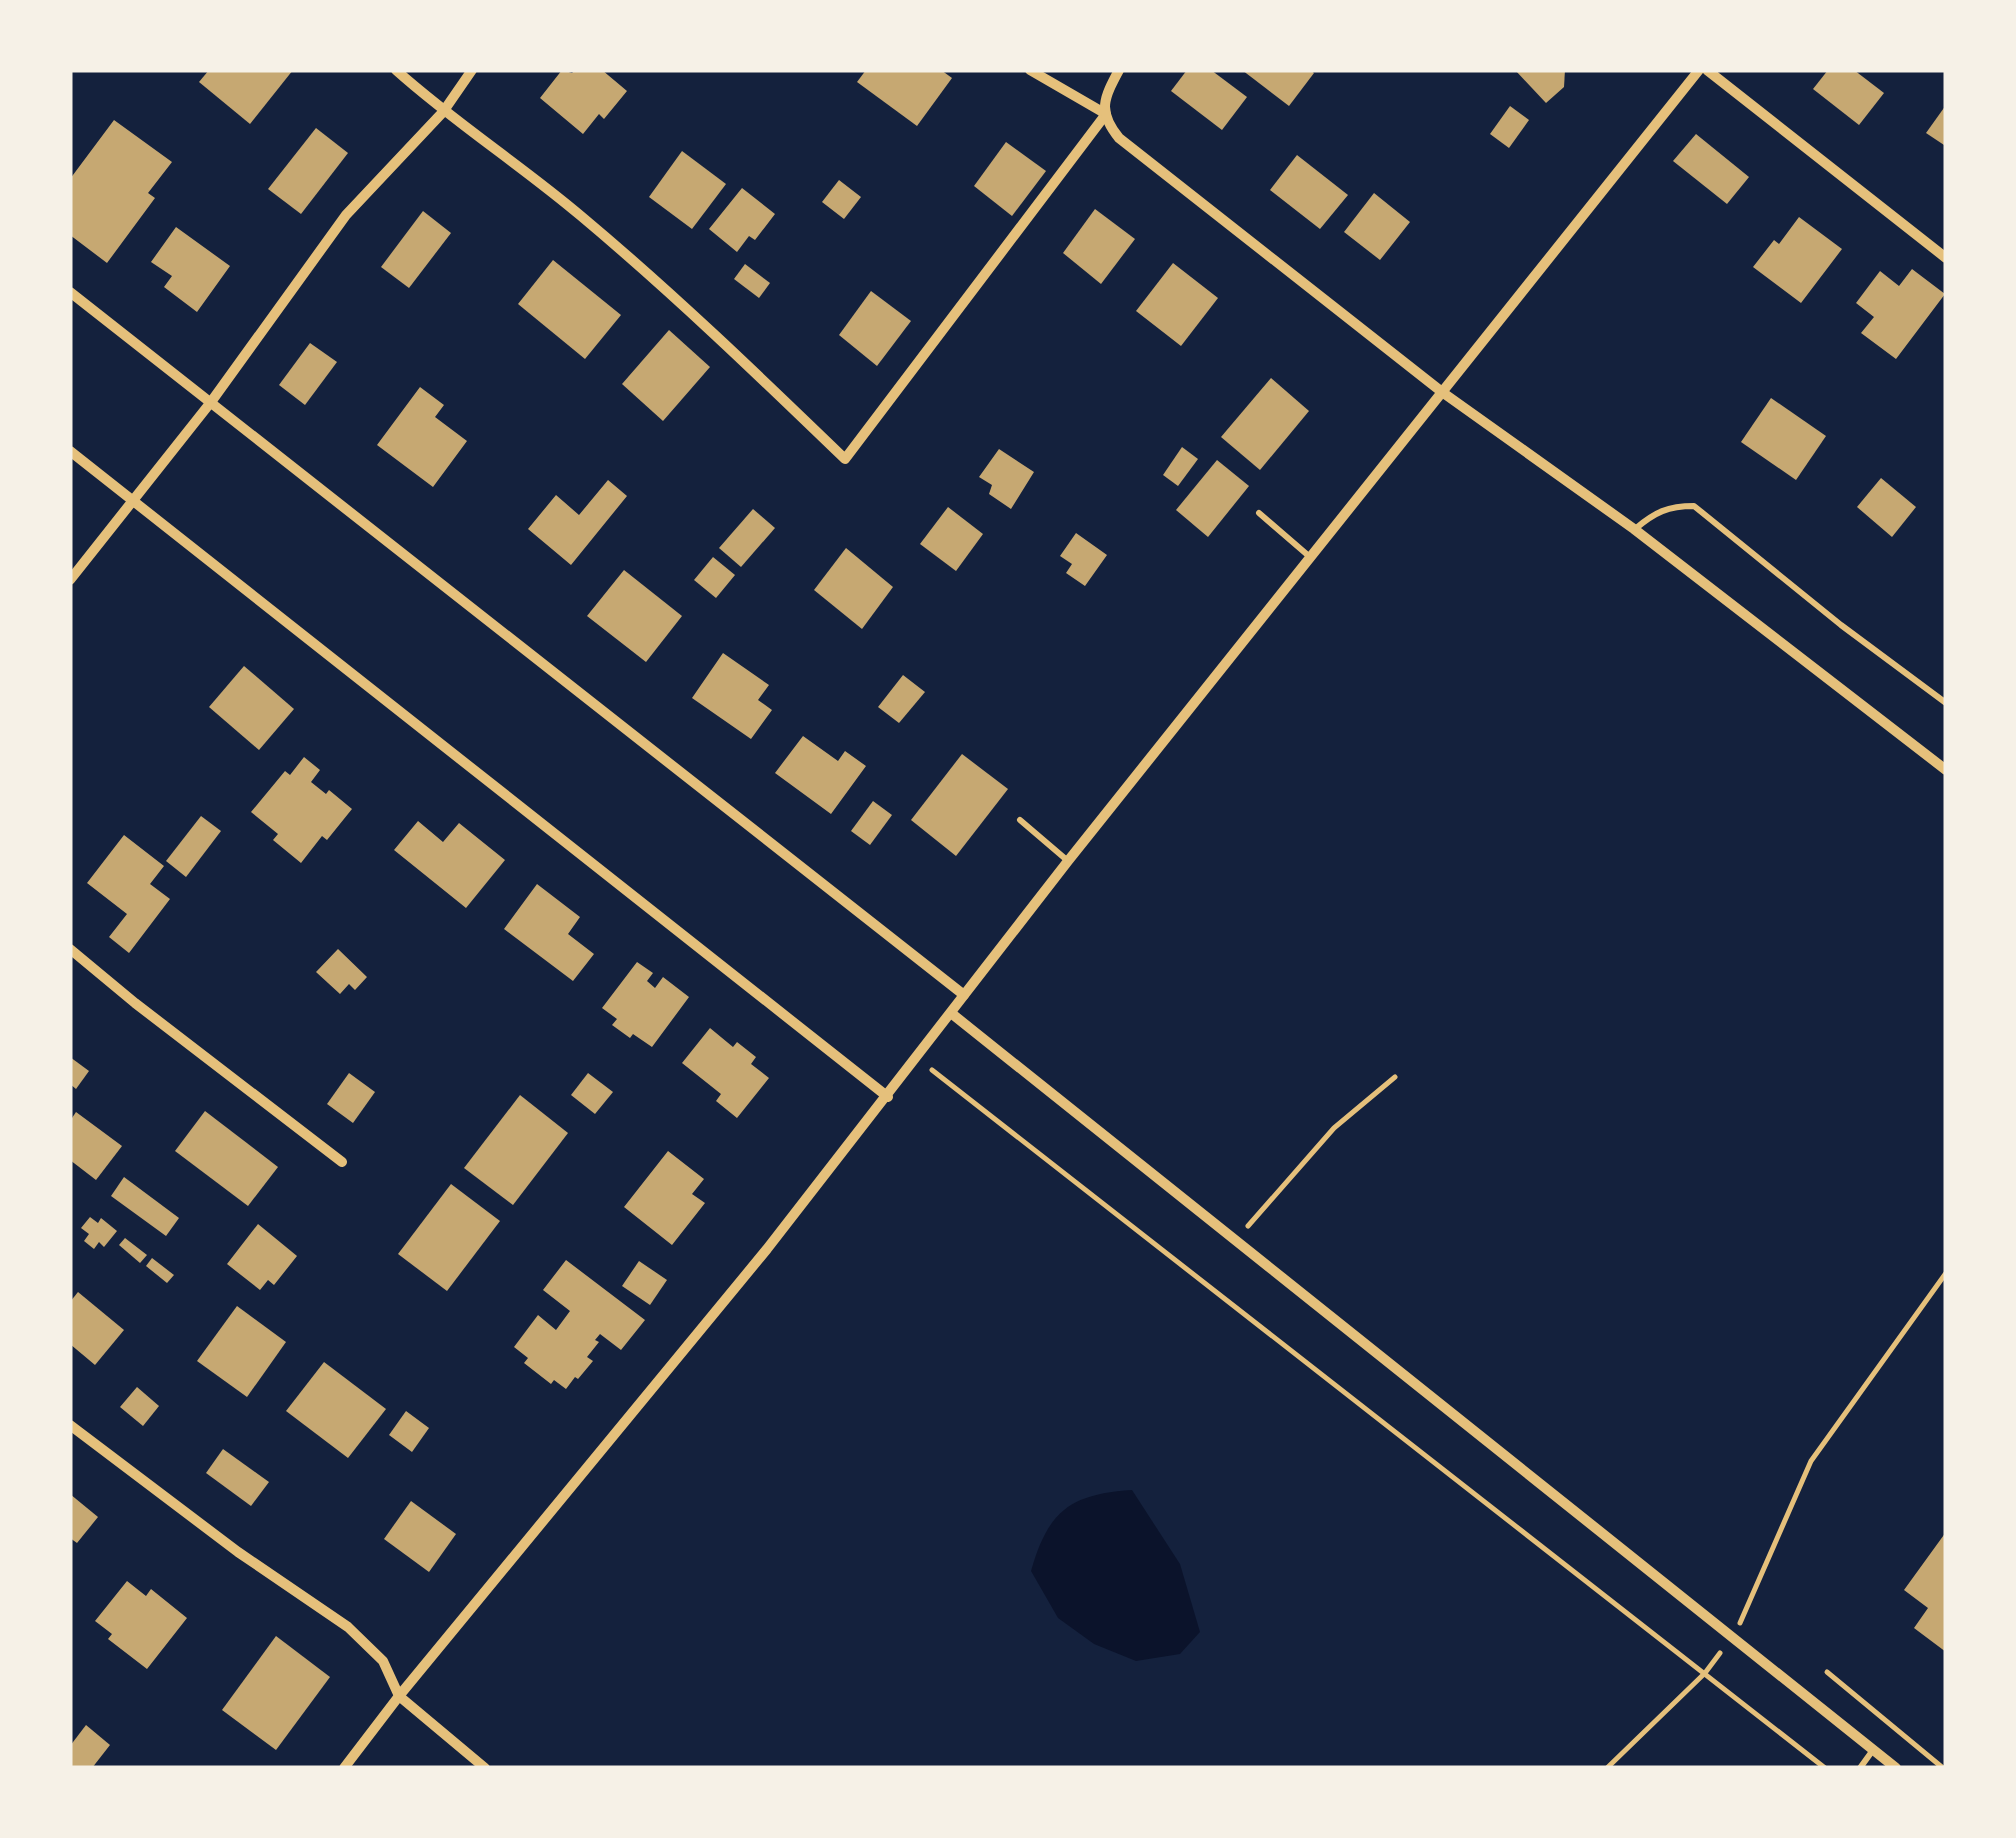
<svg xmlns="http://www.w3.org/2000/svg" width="2016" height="1838" font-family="Raleway,sans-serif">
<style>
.water{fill:#0b132b}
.building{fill:#c6a872}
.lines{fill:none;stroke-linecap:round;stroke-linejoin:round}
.path{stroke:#e5c07b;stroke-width:5}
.service{stroke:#e5c07b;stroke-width:6}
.minor{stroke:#e5c07b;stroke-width:10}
</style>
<rect width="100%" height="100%" fill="#14213d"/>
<path class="water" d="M1132,1490L1180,1564L1200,1632L1180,1654L1136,1661L1094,1644L1058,1618L1031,1571C1048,1511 1070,1494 1132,1490Z"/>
<g class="building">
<path d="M209,70H293L250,124L199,82Z"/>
<path d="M562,70L572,73L575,70H602L627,91L604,119L599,114L583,134L540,98Z"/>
<path d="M866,70H941L952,78L917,126L857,82Z"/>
<path d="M1187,70H1211L1247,97L1222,130L1171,91Z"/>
<path d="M1242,70H1310L1314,73L1289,106Z"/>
<path d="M1515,70H1565L1564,87L1546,103Z"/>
<path d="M1828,70H1854L1884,93L1859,125L1813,89Z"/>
<path d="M1946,105V143L1944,145L1926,133Z"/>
<path d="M1510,106L1529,120L1509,148L1490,134Z"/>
<path d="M114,120L172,162L148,193L155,198L107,263L70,235V179Z"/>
<path d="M316,128L348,153L301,214L268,189Z"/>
<path d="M1696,134L1749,177L1727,204L1673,161Z"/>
<path d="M1006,142L1046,171L1012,216L974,186Z"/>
<path d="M682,151L726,184L692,229L649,197Z"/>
<path d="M1297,155L1348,195L1320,229L1270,190Z"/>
<path d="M839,180L861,197L844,219L822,202Z"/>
<path d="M742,188L775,214L755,240L749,236L737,252L709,229Z"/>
<path d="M1374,193L1410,222L1380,260L1344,232Z"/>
<path d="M1095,209L1135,239L1101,284L1063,253Z"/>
<path d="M423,211L451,233L409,288L381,267Z"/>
<path d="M1799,217L1842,249L1801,303L1753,267L1774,240L1779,244Z"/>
<path d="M176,227L230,266L197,312L164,287L172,276L151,262Z"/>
<path d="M553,260L621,315L585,359L518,304Z"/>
<path d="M1173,263L1218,298L1181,346L1136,311Z"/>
<path d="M745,264L770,283L759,298L734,279Z"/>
<path d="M1912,269L1945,294L1896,359L1861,333L1874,317L1856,303L1880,271L1899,286Z"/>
<path d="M871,291L911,321L877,366L839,335Z"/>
<path d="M669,330L710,367L663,421L622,384Z"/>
<path d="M310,343L337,362L305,405L279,385Z"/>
<path d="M1271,378L1309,411L1260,470L1221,437Z"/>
<path d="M420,387L444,405L435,417L467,441L433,487L377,445Z"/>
<path d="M1771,398L1826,436L1796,480L1741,442Z"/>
<path d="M1182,447L1198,459L1178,486L1163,475Z"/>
<path d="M999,449L1034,472L1011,509L989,494L992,485L979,477Z"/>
<path d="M1217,460L1249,486L1208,537L1176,510Z"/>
<path d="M1881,478L1916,507L1892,537L1857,507Z"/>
<path d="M608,480L627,496L571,565L528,529L556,495L579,515Z"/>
<path d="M948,507L983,534L956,571L920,544Z"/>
<path d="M753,509L775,528L741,567L719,548Z"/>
<path d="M1076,533L1107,555L1085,586L1066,573L1072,564L1060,556Z"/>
<path d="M846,548L893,587L862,629L814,590Z"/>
<path d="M713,557L735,575L716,598L694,580Z"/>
<path d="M624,570L682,616L646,662L587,616Z"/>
<path d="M723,653L769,685L758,700L772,710L751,739L692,698Z"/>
<path d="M244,666L294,709L259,750L209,707Z"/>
<path d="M903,675L925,692L899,723L878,707Z"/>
<path d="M803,736L838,761L845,751L866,766L831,814L775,773Z"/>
<path d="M962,754L1008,789L956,856L911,820Z"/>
<path d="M304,757L320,770L311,782L326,794L329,790L352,809L327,840L322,836L301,863L273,840L278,834L251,812L285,771L290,775Z"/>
<path d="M873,801L892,815L870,845L851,831Z"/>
<path d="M201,816L221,831L186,877L166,861Z"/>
<path d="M418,821L443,842L459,823L505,860L466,908L394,850Z"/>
<path d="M124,835L164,866L150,884L170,899L129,953L109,937L127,914L87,883Z"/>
<path d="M537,884L580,917L568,934L594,954L573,981L504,929Z"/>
<path d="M338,949L367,977L355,990L349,984L340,994L316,972Z"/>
<path d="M637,962L653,973L647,981L655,988L663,977L689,997L652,1047L633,1034L630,1038L612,1025L617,1019L602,1008Z"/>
<path d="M710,1028L733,1047L737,1042L756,1057L751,1064L769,1078L737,1118L716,1101L721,1094L682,1063Z"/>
<path d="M70,1057L89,1071L76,1089L70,1084Z"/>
<path d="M349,1073L375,1092L353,1123L327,1104Z"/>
<path d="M588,1073L613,1092L595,1114L571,1095Z"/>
<path d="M520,1095L568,1133L513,1205L464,1168Z"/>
<path d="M205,1111L278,1167L248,1206L175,1151Z"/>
<path d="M76,1112L122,1146L96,1180L70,1160V1121Z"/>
<path d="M668,1151L704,1179L692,1194L705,1203L672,1245L624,1207Z"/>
<path d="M124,1177L179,1218L166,1236L111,1196Z"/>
<path d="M451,1184L500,1221L447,1291L398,1254Z"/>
<path d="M90,1217L98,1223L101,1218L117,1231L104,1247L99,1242L94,1249L84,1241L89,1234L81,1228Z"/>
<path d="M258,1224L297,1256L274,1285L268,1280L260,1290L227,1264Z"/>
<path d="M125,1238L147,1255L140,1263L119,1245Z"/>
<path d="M152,1258L174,1275L167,1283L146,1266Z"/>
<path d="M566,1260L645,1320L621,1350L600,1334L595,1340L599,1342L587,1357L593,1361L578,1379L575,1377L566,1389L554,1380L551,1384L524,1363L528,1358L514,1347L538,1315L556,1330L570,1311L543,1290Z"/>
<path d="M639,1261L667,1280L650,1305L622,1286Z"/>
<path d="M78,1292L124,1330L95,1365L70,1344V1302Z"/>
<path d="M237,1306L286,1342L247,1397L197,1361Z"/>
<path d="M324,1362L386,1409L348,1458L286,1411Z"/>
<path d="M137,1387L159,1406L143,1426L120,1407Z"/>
<path d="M406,1411L429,1428L412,1452L389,1435Z"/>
<path d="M223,1449L269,1482L251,1506L206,1473Z"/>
<path d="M70,1494L98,1517L77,1543L70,1538Z"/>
<path d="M411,1501L456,1534L429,1572L384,1539Z"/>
<path d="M1946,1532V1652L1914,1628L1928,1608L1904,1590Z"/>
<path d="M127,1581L146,1596L151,1589L187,1618L147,1669L108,1639L112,1634L95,1621Z"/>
<path d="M276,1636L330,1677L276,1750L222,1710Z"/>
<path d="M86,1725L110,1745L92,1768H70V1746Z"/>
</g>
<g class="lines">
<g class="path">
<path d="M932,1070L1825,1768"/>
<path d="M1248,1226L1334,1128L1395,1077"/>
<path d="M1740,1623L1811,1461L1946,1273"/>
<path d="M1827,1672L1943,1768"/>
<path d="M1607,1768L1705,1673L1720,1653"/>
</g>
<g class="service">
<path d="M1259,513L1310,557"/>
<path d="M1635,529C1655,512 1668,506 1694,506L1841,625L1946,703"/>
<path d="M1020,820L1068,861"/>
<path d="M1860,1768L1873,1750"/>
</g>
<g class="minor">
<path d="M396,70C455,123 521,165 581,216C673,293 759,376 845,459L1106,114L1030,70"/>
<path d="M1119,70C1104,98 1097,111 1119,138L1442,392L1634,529L1946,770"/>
<path d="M1707,70L1946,258"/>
<path d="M70,292L964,995"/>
<path d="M70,451L888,1097"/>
<path d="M70,580L211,402L346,215L443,112L472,70"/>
<path d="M70,949L135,1003L342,1162"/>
<path d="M951,1013L1896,1768"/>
<path d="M70,1425L238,1552L348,1627L383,1661L399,1696L485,1768"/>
<path d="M344,1768L399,1696L767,1249L1068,861L1699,70"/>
</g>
</g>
<rect width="2016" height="1838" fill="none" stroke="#f6f1e7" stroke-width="145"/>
</svg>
